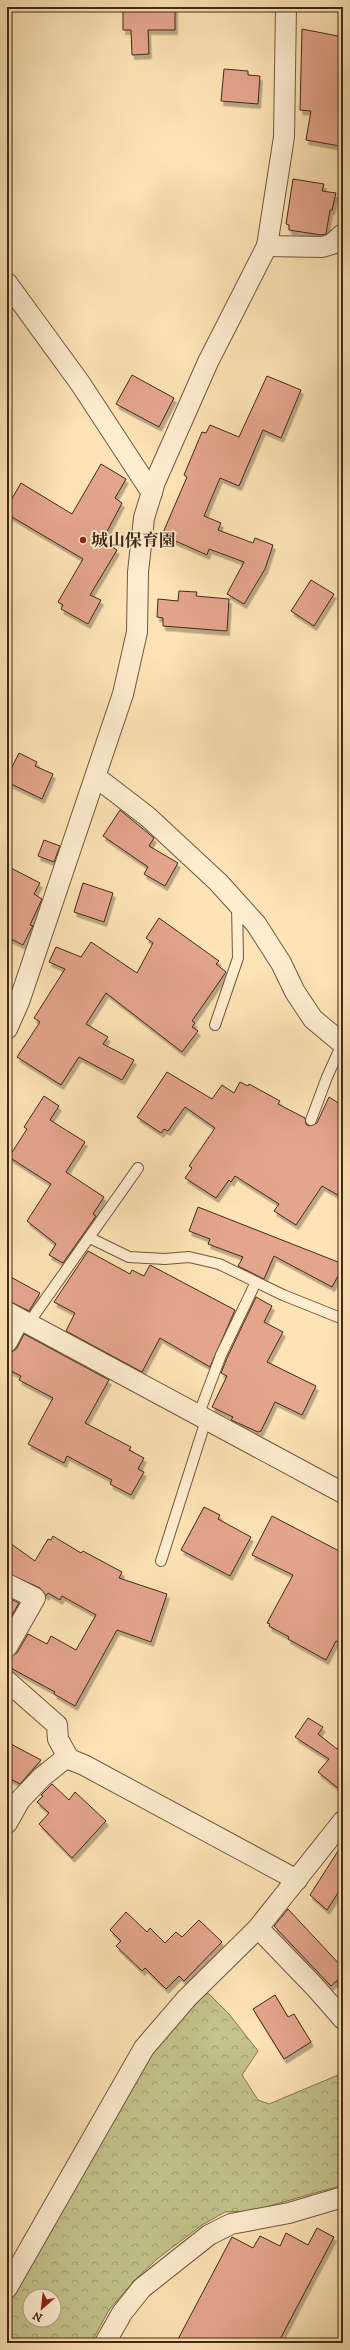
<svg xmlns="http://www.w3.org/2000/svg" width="350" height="2350" font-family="'IM FELL DW Pica','Noto Serif JP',serif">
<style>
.forest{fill:url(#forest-crowns);stroke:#827652;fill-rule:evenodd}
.building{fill:#e4a58d;stroke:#412918;filter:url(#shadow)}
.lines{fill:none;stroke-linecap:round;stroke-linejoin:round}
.service-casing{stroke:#70583f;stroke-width:12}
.minor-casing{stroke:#70583f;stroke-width:22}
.service{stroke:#feedcf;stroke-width:10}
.minor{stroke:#feedcf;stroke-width:20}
.poi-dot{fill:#8f2418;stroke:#feedcf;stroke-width:1.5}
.labels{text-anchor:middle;stroke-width:3.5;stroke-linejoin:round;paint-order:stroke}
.poi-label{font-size:17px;font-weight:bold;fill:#412918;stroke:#feedcf;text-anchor:start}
</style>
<defs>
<pattern id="forest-crowns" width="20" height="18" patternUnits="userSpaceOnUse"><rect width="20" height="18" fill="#c3c38b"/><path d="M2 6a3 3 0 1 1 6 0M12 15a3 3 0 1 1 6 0" fill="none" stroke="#a09e71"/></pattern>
<filter id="shadow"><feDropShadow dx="2.5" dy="4.5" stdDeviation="0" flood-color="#0004"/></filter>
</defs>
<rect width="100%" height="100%" fill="#fde3b5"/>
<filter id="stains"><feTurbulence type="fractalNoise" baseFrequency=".005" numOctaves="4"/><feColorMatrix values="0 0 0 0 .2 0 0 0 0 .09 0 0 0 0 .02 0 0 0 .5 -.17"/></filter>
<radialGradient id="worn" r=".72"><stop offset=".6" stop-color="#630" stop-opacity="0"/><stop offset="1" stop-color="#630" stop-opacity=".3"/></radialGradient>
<g class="forest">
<path d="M343,1960V1999L338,1988L336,1969Z"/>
<path d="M208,1993L229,2014L258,2051L242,2075L258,2100L269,2104L343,2073V2185L252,2211L225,2212L202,2225L157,2259L134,2281L109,2310L91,2343H7V2301L149,2055L194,2002ZM30,2296H54V2320H30Z"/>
</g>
<g class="building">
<path d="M123,7H175V30H148L149,54L132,55L131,30H123Z"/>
<path d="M302,29L343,37V128L340,146L306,140L311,111L300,110Z"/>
<path d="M224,69L248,71V75L260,76L258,104L221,101Z"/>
<path d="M293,179L324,184L322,191L336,193L332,210H330L326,234L321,235L289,230V225L286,224Z"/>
<path d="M132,375L174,398L159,427L116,404Z"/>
<path d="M267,376L301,390L281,438L263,430L239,486L220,478L204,516L221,523L218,530L253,543L255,538L273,545L265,569L244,604L227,594L244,562L209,549L207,555L162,535L187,477L184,475L202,432L206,433L210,425L239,437Z"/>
<path d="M101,464L126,479L115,498L122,503L102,541L117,550L90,595L101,600L88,624L61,609L63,605L58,602L83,559L7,514V507L21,483L72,514Z"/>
<path d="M311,580L334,594L314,626L291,611Z"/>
<path d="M179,591L197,592L196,596L229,599L227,631L163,626V618L157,617L158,599L178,601Z"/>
<path d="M19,753L37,762L35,766L53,774L42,799L7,782V777Z"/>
<path d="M120,810L154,838L149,846L178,863L165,886L144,874L148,867L103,836Z"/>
<path d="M44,840L60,846L54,862L38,856Z"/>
<path d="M7,866L40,883L34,894L42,899L30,925L33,926L31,929L23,945L7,937Z"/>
<path d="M83,883L113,893L104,922L74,912Z"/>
<path d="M159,918L219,961L216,964L226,972L192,1021L195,1023L192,1027L198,1031L182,1052L106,993L86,1024L108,1037L103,1044L134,1060L122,1080L79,1057L61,1085L17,1057L40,1022L34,1018L65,969L49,962L56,947L81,957L91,942L137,973L153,943L146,938Z"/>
<path d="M167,1072L212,1099L222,1085L234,1093L240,1082L248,1086L249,1084L280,1101L278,1104L305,1118L306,1124L309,1126L317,1123L329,1097L343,1106V1198L322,1186L296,1225L274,1211L279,1204L235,1176L231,1182L229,1180L216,1198L185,1178L192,1168L189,1166L215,1128L185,1107L168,1131L164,1129L161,1133L137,1117Z"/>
<path d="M44,1096L59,1106L50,1120L85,1142L66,1172L104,1197L93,1214L96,1216L63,1263L49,1255L56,1244L27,1221L51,1184L9,1157L27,1129L24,1127Z"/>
<path d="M198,1207L343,1264V1267L332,1287L274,1256L264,1279L238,1266L243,1257L208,1244L210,1239L189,1231Z"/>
<path d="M88,1251L130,1274L132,1270L144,1276L150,1265L235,1310L210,1367L160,1338L142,1372L66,1331L75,1313L54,1302Z"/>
<path d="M7,1275L40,1293L29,1311L7,1300Z"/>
<path d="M256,1297L272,1306L264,1322L283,1332L267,1362L316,1386L302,1415L275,1402L261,1431L258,1432L231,1420L233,1417L212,1407L227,1376L221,1373L227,1358Z"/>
<path d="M24,1334L109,1380L85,1423L131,1447L129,1450L144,1458L138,1469L144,1472L131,1495L110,1484L112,1480L67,1456L64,1463L28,1444L53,1398L19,1380L21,1376L7,1369V1356L17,1348Z"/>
<path d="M204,1507L220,1515L218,1519L251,1537L230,1576L181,1550Z"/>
<path d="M272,1516L343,1553V1644L336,1641L326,1660L288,1639L289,1637L269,1626L270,1624L267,1623L293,1575L252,1555Z"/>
<path d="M53,1536L81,1553L83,1551L122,1572L119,1578L167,1594L151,1642L117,1630L75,1706L54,1694L55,1692L7,1666V1658L17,1653L28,1634L47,1644L51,1636L76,1650L96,1615L62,1596L60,1600L48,1593L46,1596L40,1588L7,1573V1541L35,1561L48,1539L51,1540Z"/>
<path d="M7,1597L19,1603L7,1624Z"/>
<path d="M308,1718L323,1727L318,1734L337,1749L343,1741V1792L318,1772L329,1759L295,1737Z"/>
<path d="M7,1742L41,1760L20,1784L7,1777Z"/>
<path d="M52,1784L69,1800L75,1792L106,1821L72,1858L39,1824L49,1813L37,1802L43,1796L41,1795Z"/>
<path d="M343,1843V1885L327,1910L310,1895Z"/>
<path d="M288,1909L343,1968V1975L331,1986L274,1926Z"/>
<path d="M126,1912L147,1932L150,1928L165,1943L176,1932L182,1937L199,1920L222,1942L184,1981L179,1976L166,1989L145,1968L142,1971L116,1946L121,1941L110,1930Z"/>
<path d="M275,1995L288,2017L294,2014L311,2042L284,2059L253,2009Z"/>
<path d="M317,2228L334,2237L278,2343H176L232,2237L253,2248L260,2236L280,2246L286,2233L308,2245Z"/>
</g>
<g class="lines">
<g class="service-casing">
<g id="service">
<path d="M7,995L19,1002"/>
<path d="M215,1025L238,958L237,905"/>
<path d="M311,1120L327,1077L342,1044"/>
<path d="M90,1238L129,1257L165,1259L189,1257L219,1264L283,1295L343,1319"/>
<path d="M28,1324L138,1168"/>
<path d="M198,1416L221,1355L256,1282"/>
<path d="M161,1561L206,1420"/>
</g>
</g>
<g class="minor-casing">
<g id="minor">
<path d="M267,246L322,247L332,244L343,234"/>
<path d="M7,283L80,383L152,493"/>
<path d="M96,777L148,817L218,882L256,924L281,963L295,992L313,1019L343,1044"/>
<path d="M7,1029L19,1002L123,694L137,632L138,572L144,518L155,482L208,362L267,246L284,137L286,7"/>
<path d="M7,1312L343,1493"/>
<path d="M7,1342L19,1320"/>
<path d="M7,1584L35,1598L7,1647"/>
<path d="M7,1681L57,1725L58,1739L69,1759"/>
<path d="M7,1823L20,1800L42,1777L62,1761L69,1759L84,1765L297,1880"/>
<path d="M258,1928L314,1986L343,2019"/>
<path d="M7,2288L144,2048L187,1998L258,1928L343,1821"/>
<path d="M105,2343L122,2313L142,2288L209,2235L231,2224L289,2213L343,2197"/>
</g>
</g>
<use href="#service" class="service"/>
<use href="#minor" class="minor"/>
</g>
<circle class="poi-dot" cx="83" cy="540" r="4"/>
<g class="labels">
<g class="poi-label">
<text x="91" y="546">城山保育園</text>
</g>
</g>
<rect width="350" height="2350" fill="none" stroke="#fde3b5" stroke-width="24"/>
<rect x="8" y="8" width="334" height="2334" fill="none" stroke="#412918" stroke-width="2"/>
<rect x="12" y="12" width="326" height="2326" fill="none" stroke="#412918"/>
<g transform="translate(42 2308) rotate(208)"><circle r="19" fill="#feedcf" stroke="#b29f86"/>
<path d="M0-3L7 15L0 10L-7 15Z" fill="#8f2418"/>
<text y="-6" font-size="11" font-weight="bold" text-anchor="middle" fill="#412918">N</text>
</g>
<rect width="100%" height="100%" filter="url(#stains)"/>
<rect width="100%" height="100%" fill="url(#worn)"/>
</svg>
